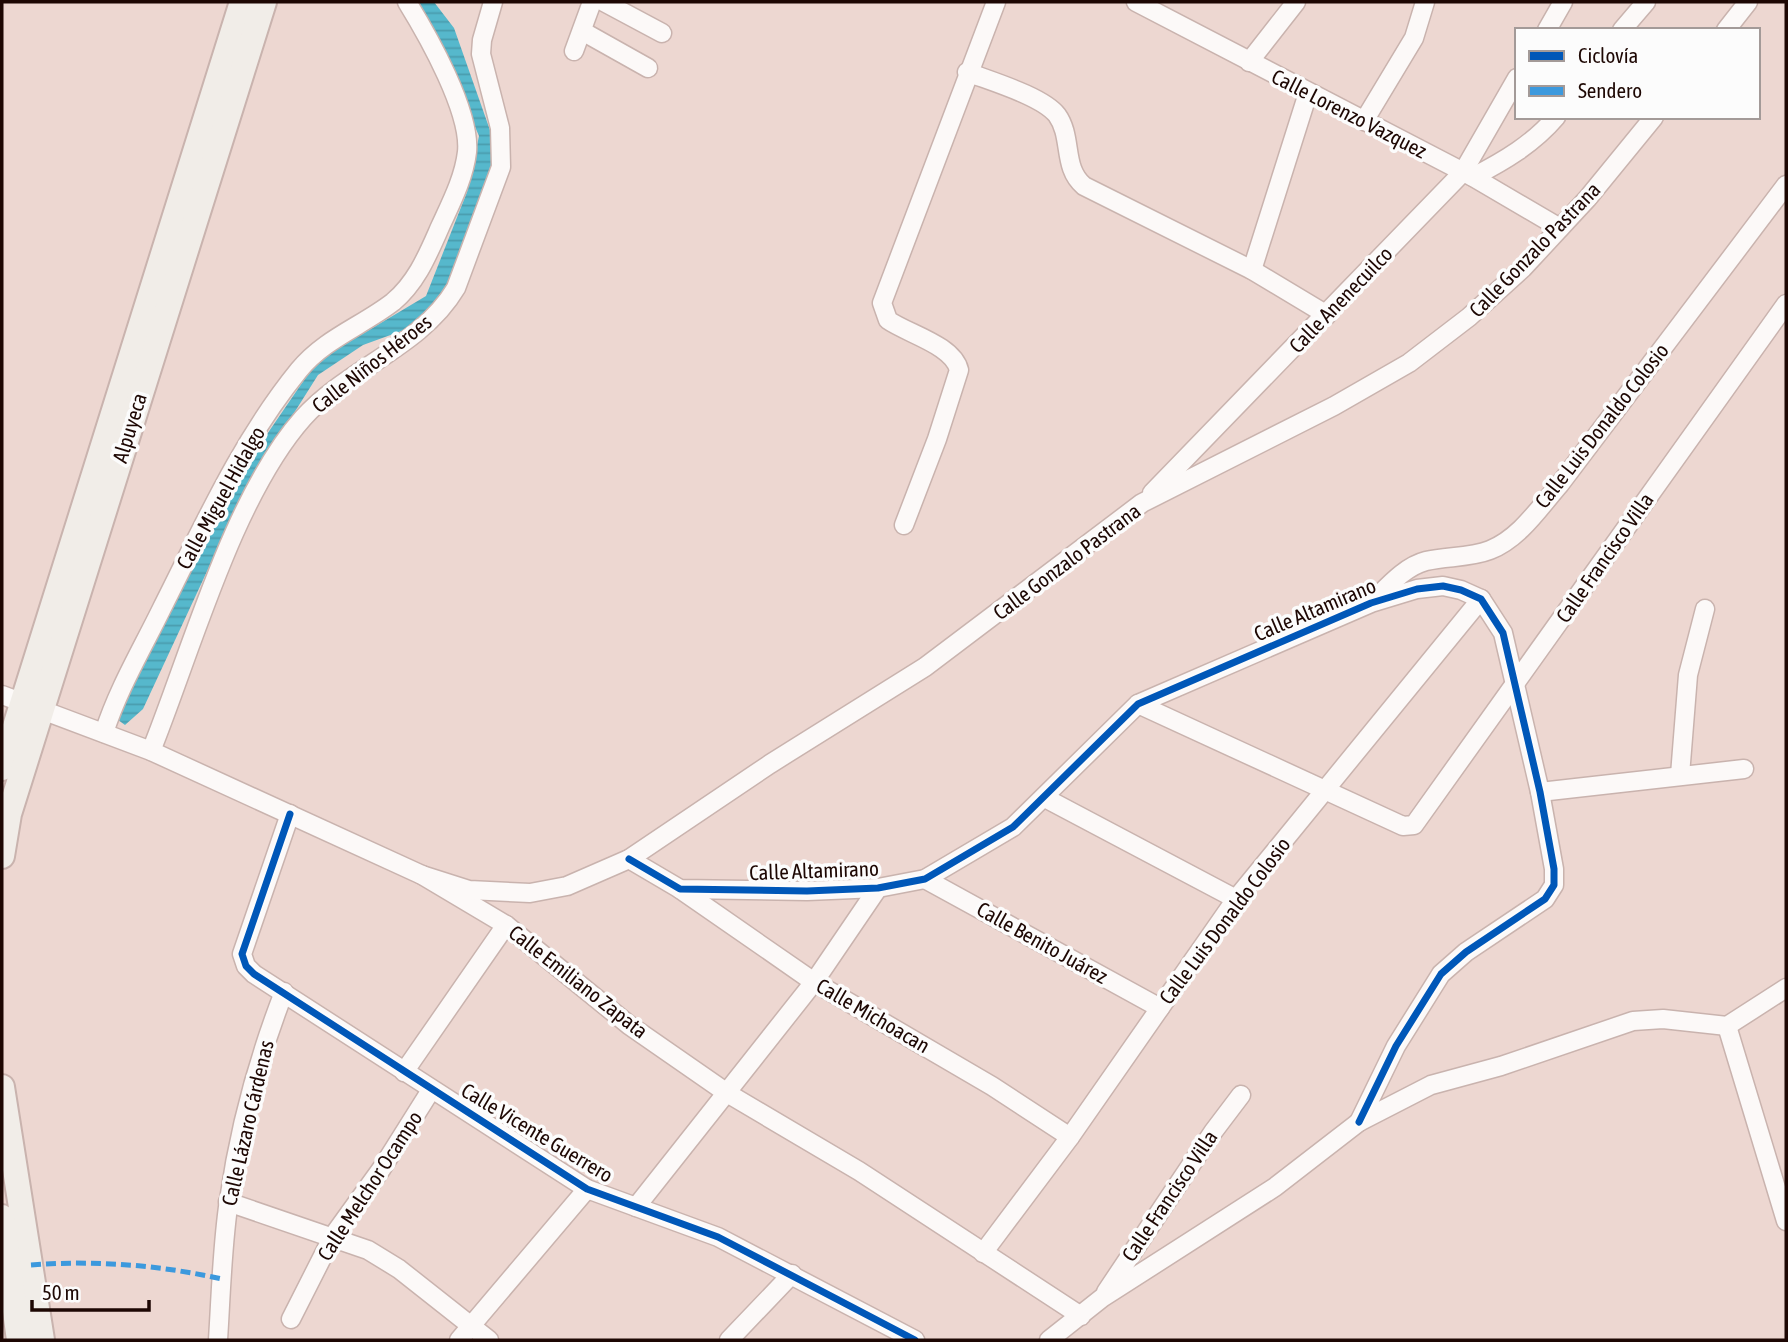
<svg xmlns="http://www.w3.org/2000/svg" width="1788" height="1342" font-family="'Asap Condensed',sans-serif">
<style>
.water{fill:url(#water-rules)}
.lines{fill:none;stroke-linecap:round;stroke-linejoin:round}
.minor-casing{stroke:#c9b3ae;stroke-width:21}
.secondary-casing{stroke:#c9b3ae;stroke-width:28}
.minor{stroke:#fcf9f8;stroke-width:18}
.secondary{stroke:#f1ede8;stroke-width:24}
.quiet{stroke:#3c99dd;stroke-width:5;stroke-dasharray:10 5;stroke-linecap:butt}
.cycleway-casing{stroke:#fcfcfc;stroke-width:11}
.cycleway{stroke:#0057b8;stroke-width:7}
.labels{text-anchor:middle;stroke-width:7;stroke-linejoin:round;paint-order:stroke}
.street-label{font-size:21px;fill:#1d0703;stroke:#fcfcfc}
</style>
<defs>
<pattern id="water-rules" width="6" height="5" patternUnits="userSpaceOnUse" patternTransform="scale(1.75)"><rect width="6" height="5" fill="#56b8cc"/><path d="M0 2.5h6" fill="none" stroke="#4a9dae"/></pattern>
</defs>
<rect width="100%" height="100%" fill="#edd7d1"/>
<path class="water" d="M414,2H434L454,28L497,150L440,303L407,329L363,345L318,375L243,494L143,709L125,725L114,717L229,490L317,361L426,296L467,192L479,136L438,41Z"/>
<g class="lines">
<g class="minor-casing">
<g id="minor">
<path d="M604,2L662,33"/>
<path d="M1136,2L1473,177L1560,228"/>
<path d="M1547,30L1563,2"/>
<path d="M1622,30L1646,2"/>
<path d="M1726,30L1748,2"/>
<path d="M582,31L648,68"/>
<path d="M574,51L592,2"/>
<path d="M1249,62L1296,2"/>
<path d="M967,72C990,81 1042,96 1057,115C1073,137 1062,168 1084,186L1252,270L1327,315"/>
<path d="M1364,121L1414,38L1425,2"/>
<path d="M1473,177C1504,161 1533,144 1556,117"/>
<path d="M1252,270L1308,93"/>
<path d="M1152,493L1463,172L1517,78"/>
<path d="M904,525L937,439L959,370C953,345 908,334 888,320L882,303L996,2"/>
<path d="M1375,599C1389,585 1406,566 1426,561C1447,556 1470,558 1490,550C1520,538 1539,508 1560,484L1786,185"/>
<path d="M2,695L151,751L422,875L506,925L629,1025L727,1093L859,1171L1081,1316"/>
<path d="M1138,704L1403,826L1414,825L1786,304"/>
<path d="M104,733C118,689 142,649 162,608C203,527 241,441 299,370C324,339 362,326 393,302C417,282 428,254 440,227C451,203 464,178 467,152C471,112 428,36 407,2"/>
<path d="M151,751C191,652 233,497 303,418C348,368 421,347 456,288L501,167L500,128L481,54L482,40L493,2"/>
<path d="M1680,775L1688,675L1705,609"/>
<path d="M1540,792L1744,769"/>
<path d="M1045,798L1236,899"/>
<path d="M290,814L242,954L246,966L254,974L587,1189L718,1237L915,1340"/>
<path d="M629,859L680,889L807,891L878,888L925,879L1013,827L1138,704L1371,603L1417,589L1443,586L1461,590L1481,599L1503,633L1540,792L1554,869V885L1545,899L1466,952L1441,974L1396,1046L1359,1122"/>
<path d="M422,875L469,890L530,893L567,886L629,859L770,764L925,667L1142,503L1334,406L1409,363L1469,317L1523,268L1587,199L1654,117"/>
<path d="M925,879L1160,1008"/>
<path d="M680,889L814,982L992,1086L1070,1137"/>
<path d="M1727,1026L1786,1221"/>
<path d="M404,1072L506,925"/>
<path d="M228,1202L368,1250L399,1269L489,1340"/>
<path d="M636,1207L814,982L878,888"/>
<path d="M983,1253L1070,1137L1236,899L1481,599"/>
<path d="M1106,1292L1213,1132L1241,1095"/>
<path d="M291,1319L333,1236L382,1168L431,1090"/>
<path d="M218,1340C221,1294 222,1246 229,1200C239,1129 258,1059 284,992"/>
<path d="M459,1340L587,1189"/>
<path d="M729,1340L792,1274"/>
<path d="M1049,1340L1102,1298L1275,1187L1359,1122L1431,1085L1501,1066L1633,1021L1663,1019L1727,1026L1786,988"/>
</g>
</g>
<g class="secondary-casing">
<g id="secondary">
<path d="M2,768L242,2"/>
<path d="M2,856L9,814L264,2"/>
<path d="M2,1087L42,1340"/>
<path d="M2,1217L19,1340"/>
</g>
</g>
<use href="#minor" class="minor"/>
<use href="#secondary" class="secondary"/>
<path class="quiet" d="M31,1265C96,1260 159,1265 222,1279"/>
<g class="cycleway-casing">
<g id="cycleway">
<path d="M290,814L242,954L246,966L254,974L587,1189L718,1237L915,1340"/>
<path d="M629,859L680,889L807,891L878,888L925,879L1013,827L1138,704L1371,603L1417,589L1443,586L1461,590L1481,599L1503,633L1540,792L1554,869V885L1545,899L1466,952L1441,974L1396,1046L1359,1122"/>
</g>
</g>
<use href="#cycleway" class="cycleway"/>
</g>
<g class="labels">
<g class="street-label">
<text transform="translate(1349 114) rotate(27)" y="7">Calle Lorenzo Vazquez</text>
<text transform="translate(1535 250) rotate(-46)" y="7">Calle Gonzalo Pastrana</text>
<text transform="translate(1341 300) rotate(-46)" y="7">Calle Anenecuilco</text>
<text transform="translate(372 364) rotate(-38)" y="7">Calle Niños Héroes</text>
<text transform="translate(1602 426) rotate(-52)" y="7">Calle Luis Donaldo Colosio</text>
<text transform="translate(130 428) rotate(-73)" y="7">Alpuyeca</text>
<text transform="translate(221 498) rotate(-61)" y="7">Calle Miguel Hidalgo</text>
<text transform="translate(1605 558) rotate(-55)" y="7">Calle Francisco Villa</text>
<text transform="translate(1067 562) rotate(-37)" y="7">Calle Gonzalo Pastrana</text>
<text transform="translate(1315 610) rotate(-23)" y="7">Calle Altamirano</text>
<text transform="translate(814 871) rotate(-2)" y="7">Calle Altamirano</text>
<text transform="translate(1225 921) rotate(-53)" y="7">Calle Luis Donaldo Colosio</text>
<text transform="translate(1042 943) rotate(29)" y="7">Calle Benito Juárez</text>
<text transform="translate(578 982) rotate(38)" y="7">Calle Emiliano Zapata</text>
<text transform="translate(873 1016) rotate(30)" y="7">Calle Michoacan</text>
<text transform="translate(248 1123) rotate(-77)" y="7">Calle Lázaro Cárdenas</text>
<text transform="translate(537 1133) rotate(31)" y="7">Calle Vicente Guerrero</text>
<text transform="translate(370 1186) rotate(-57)" y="7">Calle Melchor Ocampo</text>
<text transform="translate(1170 1196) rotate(-56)" y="7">Calle Francisco Villa</text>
</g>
</g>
<rect width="1788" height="1342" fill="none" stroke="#1d0703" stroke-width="7"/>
<rect x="1515" y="28" width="245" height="91" fill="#fcfcfc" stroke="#a39a98" stroke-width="2"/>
<rect x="1529" y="51" width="35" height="10" fill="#0057b8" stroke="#a39a98" stroke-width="2"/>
<text x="1578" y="63" font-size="21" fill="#1d0703">Ciclovía</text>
<rect x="1529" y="86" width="35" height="10" fill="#3c99dd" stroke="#a39a98" stroke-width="2"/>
<text x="1578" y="98" font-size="21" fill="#1d0703">Sendero</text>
<path d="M32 1300v10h117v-10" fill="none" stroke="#1d0703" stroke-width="3.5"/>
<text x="42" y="1300" font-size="21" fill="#1d0703" stroke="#fcfcfc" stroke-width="5" paint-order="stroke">50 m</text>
</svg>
